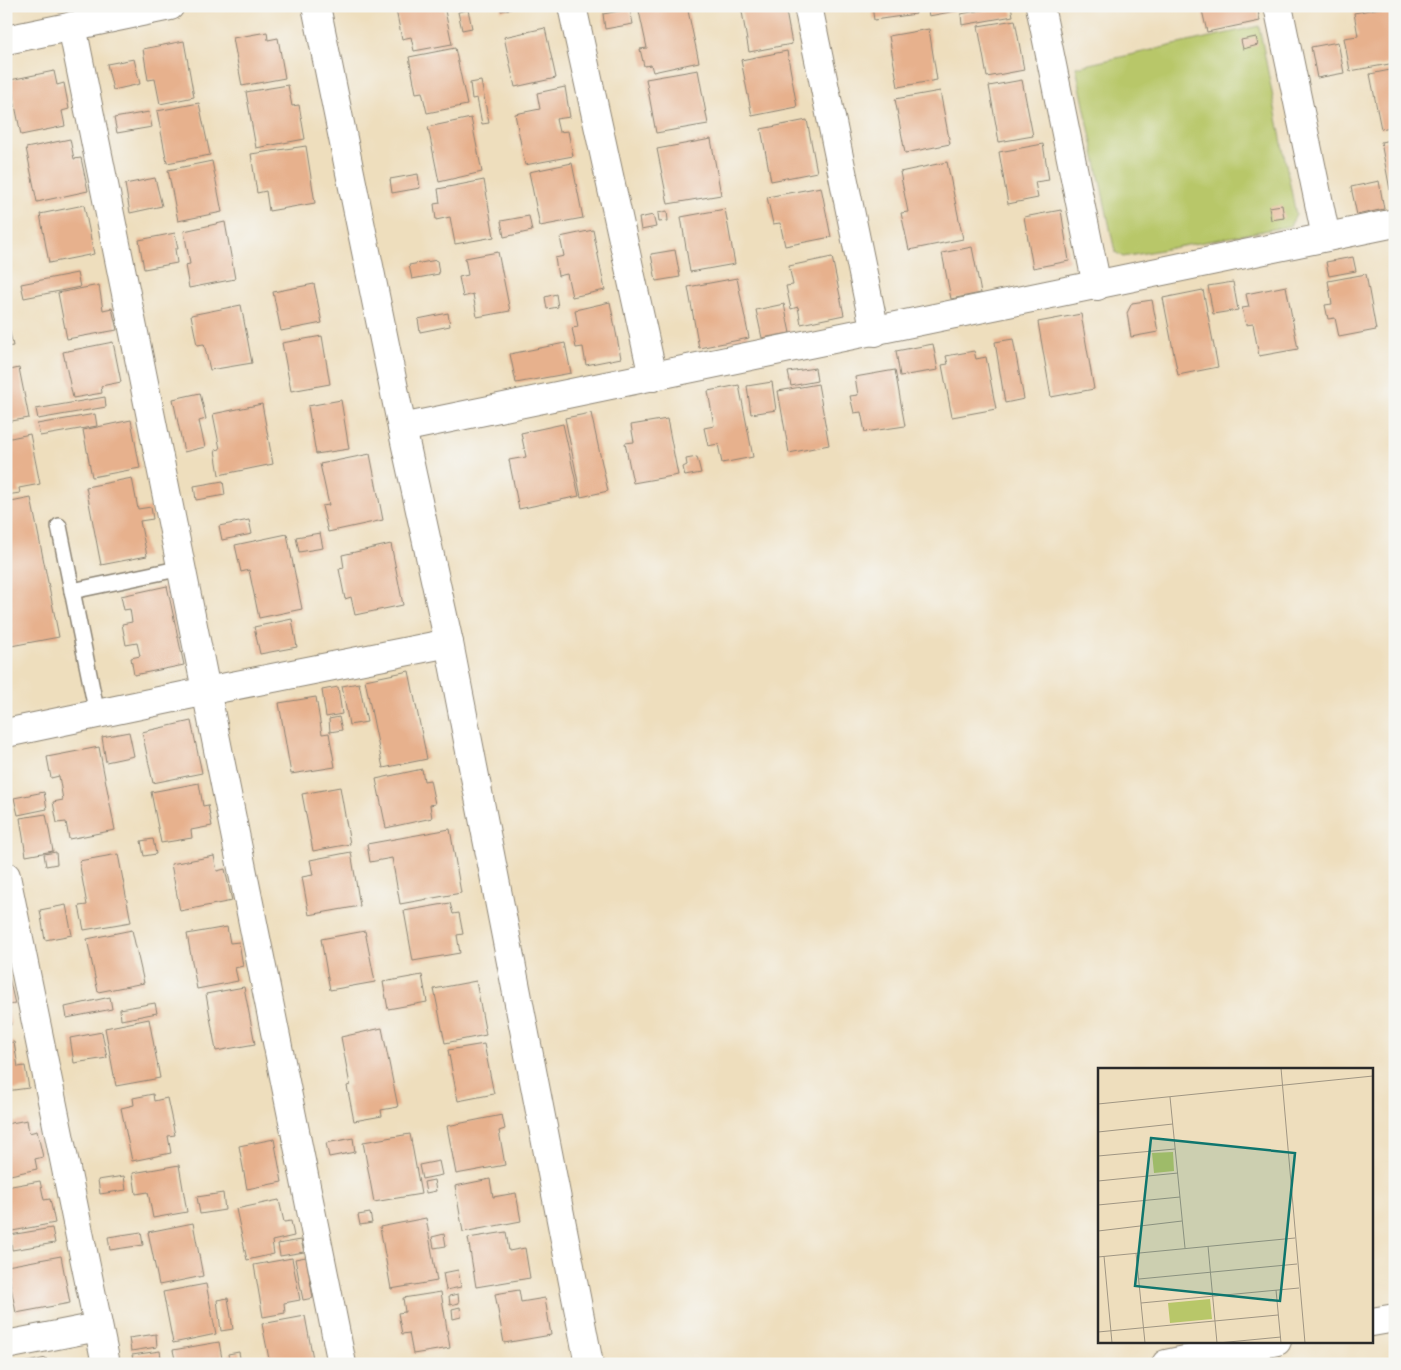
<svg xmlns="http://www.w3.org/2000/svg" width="1401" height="1370" font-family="'Indie Flower',sans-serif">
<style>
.green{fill:#b8c769;stroke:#72794a}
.building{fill:#e7b18d}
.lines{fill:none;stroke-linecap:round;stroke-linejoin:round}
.service-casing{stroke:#8c8474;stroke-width:18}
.minor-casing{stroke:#8c8474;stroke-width:30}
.service{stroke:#fff;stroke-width:15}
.minor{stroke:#fff;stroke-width:28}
.inset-road{fill:none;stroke:#a09683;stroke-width:1}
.view{fill:#0f766e;fill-opacity:0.15;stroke:#0f766e;stroke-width:2.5}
.inset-edge{fill:none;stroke:#2b2b2b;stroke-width:2.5}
</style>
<rect width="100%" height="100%" fill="#f6f6f2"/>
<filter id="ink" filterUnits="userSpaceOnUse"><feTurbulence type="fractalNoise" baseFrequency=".02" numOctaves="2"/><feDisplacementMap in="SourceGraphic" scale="10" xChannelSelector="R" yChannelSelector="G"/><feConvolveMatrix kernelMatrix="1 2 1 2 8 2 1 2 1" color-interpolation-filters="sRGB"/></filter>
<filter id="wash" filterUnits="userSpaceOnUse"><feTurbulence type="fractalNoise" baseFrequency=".0096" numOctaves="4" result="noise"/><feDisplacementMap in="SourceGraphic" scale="20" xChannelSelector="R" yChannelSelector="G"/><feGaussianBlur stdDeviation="1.12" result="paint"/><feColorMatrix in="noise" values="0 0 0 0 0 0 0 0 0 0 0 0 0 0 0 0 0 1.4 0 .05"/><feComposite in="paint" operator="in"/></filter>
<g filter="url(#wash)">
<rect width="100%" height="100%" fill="#eedebd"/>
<path class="green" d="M1259,26L1296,215L1290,226L1123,257L1115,252L1076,67Z"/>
<g id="blocks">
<g class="building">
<path d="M389,6H444L452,44L414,51L411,37L402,39L396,10L390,11Z"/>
<path d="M501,6H519V7L501,11Z"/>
<path d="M661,6H687L699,62L653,72L651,65L644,66L640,49L647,48L639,11Z"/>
<path d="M741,6H785L792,44L749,52Z"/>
<path d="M872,6H914L916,14L874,20Z"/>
<path d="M927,6H972V8L929,16Z"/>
<path d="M1003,6H1011L1013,16L962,25L961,14Z"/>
<path d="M1201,6H1257L1260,21L1207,32Z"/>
<path d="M1391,6H1395V63L1350,71L1344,38L1358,36L1354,13Z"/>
<path d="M630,9L633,24L605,29L603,14Z"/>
<path d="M468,10L472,28L462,30L458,12Z"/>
<path d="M1015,20L1024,70L987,77L978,26Z"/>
<path d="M545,28L556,78L515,87L504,37Z"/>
<path d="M929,29L937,80L898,87L889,36Z"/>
<path d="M267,32L268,40L278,38L285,78L242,86L233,38Z"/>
<path d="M1256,37L1258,45L1243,49L1241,40Z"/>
<path d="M184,41L194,97L160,104L155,79L148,80L143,49Z"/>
<path d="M1338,42L1344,73L1317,78L1311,47Z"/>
<path d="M455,48L467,105L427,113L422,92L416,93L409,57Z"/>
<path d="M787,51L797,107L752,116L741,60Z"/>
<path d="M134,59L140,84L113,90L107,64Z"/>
<path d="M1395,69V126L1381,129L1370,74Z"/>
<path d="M698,70L708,124L656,133L646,79Z"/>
<path d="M54,71L57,85L64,83L69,109L62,111L65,126L21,135L10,80Z"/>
<path d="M1022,80L1033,136L999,142L989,86Z"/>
<path d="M481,81L489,123L482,124L477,98L472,99L470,83Z"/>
<path d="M288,85L292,106L299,105L305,139L256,148L246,92Z"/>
<path d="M565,87L570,117L556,119L559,132L568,131L573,156L525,165L515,114L540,109L537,93Z"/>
<path d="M940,91L950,144L905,153L895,99Z"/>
<path d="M199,103L210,155L167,163L157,111Z"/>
<path d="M149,112L152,127L117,133L114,118Z"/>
<path d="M471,118L482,172L439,182L428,127Z"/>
<path d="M807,120L817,172L771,181L761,129Z"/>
<path d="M70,139L74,159L81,158L88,191L37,202L26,148Z"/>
<path d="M711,139L721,195L668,204L657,149Z"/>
<path d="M1395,139V189L1390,190L1381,142Z"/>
<path d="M1043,144L1049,180L1035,182L1038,198L1008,204L999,152Z"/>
<path d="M306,146L315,203L269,211L266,191L257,193L251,154Z"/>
<path d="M212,161L222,212L178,221L168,170Z"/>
<path d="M947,162L963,239L909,250L901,213L908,212L900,172Z"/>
<path d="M572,163L583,218L540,226L529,172Z"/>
<path d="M418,174L420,188L392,193L390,179Z"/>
<path d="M155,178L162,206L130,213L125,184Z"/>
<path d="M484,180L494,237L455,244L450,217L436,220L434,204L440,203L438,189Z"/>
<path d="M1379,181L1384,209L1357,215L1351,187Z"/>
<path d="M821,187L831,237L785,246L780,223L773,224L767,197Z"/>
<path d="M84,205L94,254L49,263L40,214Z"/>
<path d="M1282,205L1284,218L1271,220L1269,207Z"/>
<path d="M725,209L735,264L690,272L681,217Z"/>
<path d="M1061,210L1069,261L1033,268L1024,217Z"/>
<path d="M667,211L668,221L659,222L658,213Z"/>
<path d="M653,215L656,227L641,230L639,218Z"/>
<path d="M529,216L532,231L504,237L501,221Z"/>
<path d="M225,222L235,279L189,288L185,265L190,264L184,231Z"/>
<path d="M593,230L605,290L572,297L567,274L558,276L555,258L564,256L560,237Z"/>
<path d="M175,233L178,249H175L177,263L144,269L139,240Z"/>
<path d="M972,247L981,293L951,299L942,253Z"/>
<path d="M675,250L680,277L656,281L651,254Z"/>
<path d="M498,252L510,311L477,317L473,294L463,297L459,277L468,275L465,258Z"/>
<path d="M832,257L844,315L801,324L798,307L791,309L786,286L793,285L789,266Z"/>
<path d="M1353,257L1356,271L1329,276L1326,262Z"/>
<path d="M437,260L439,274L412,279L409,265Z"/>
<path d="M77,273L80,287L24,298L21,284Z"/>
<path d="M1366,274L1376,330L1339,337L1335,318L1328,319L1325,305L1332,304L1328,281Z"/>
<path d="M737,278L749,338L699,348L688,287Z"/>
<path d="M1233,282L1238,310L1213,314L1208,286Z"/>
<path d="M314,284L322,323L281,331L273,292Z"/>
<path d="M99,285L103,310L112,308L117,330L67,339L58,293Z"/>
<path d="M1286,286L1298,349L1259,356L1253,324L1246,325L1242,308L1249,307L1246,294Z"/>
<path d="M1203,290L1218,367L1178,375L1163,298Z"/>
<path d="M556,294L558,307L547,309L545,297Z"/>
<path d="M1152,300L1158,332L1131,337L1127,313L1132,303Z"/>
<path d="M610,302L621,358L586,365L583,347L576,348L572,328L578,327L575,310Z"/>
<path d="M784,304L790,333L762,338L756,310Z"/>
<path d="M241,305L252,363L210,370L204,344L197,345L191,315Z"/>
<path d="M448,313L450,326L420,332L418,319Z"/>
<path d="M6,314L13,346L6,347Z"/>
<path d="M1081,314L1094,389L1051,397L1038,322Z"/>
<path d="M322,336L330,384L291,391L282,343Z"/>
<path d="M1013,339L1024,399L1005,403L995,342Z"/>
<path d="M113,342L121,382L101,386L102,393L73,398L63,352Z"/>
<path d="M565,343L571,373L516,383L510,354Z"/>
<path d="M933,344L938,370L900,376L896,351Z"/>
<path d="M974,351L976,359L986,357L996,409L952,417L942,365L948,364L946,356Z"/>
<path d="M19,368L29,418L6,422V371Z"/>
<path d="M815,368L817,381L791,386L788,372Z"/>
<path d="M895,370L905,426L865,432L861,412L854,413L850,396L858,395L855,377Z"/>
<path d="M772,382L776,410L751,414L747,386Z"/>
<path d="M818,384L829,445L789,453L778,391Z"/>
<path d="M739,385L753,457L722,463L718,444L708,446L704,428L714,426L708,391Z"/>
<path d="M200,393L206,419L199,421L205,447L184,452L173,399Z"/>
<path d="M105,397L106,407L38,419L36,409Z"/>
<path d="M341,400L349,449L316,454L308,406Z"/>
<path d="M262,404L273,464L219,475L215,450L220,449L213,414Z"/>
<path d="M591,413L608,491L581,497L565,418Z"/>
<path d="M95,414L97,426L40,436L37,424Z"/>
<path d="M667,419L678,475L633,483L625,443L634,442L631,425Z"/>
<path d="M131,420L140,468L92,477L83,430Z"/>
<path d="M563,424L579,496L519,509L509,460L526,457L521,433Z"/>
<path d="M30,434L40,484L19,488L20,493L6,495V439Z"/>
<path d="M370,454L383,520L328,532L322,506L329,505L320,464Z"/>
<path d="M697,457L701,473L685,476L683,467L687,465L686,459Z"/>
<path d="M132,478L138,509L151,507L153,519L140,521L147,556L101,565L86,487Z"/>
<path d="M223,481L225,495L196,500L194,486Z"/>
<path d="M31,498L59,637L11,646L6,623V503Z"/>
<path d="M249,520L252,534L222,540L219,526Z"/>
<path d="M320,533L323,548L299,552L296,537Z"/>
<path d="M287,534L302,609L259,618L249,570L241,572L235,545Z"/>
<path d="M391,544L403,605L355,615L351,597L345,599L339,569L344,568L342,555Z"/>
<path d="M167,586L184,665L134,675L131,658L140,656L137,643L126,645L122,624L132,622L130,609L124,610L121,596Z"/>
<path d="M292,619L297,647L260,654L254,627Z"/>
<path d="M409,671L427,759L383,768L365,680Z"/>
<path d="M359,683L367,722L349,725L342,686Z"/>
<path d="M338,687L342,714L326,717L322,690Z"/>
<path d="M316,697L322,734L329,733L335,767L291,774L279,703Z"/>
<path d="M339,717L342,730L330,732L329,719Z"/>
<path d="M191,721L202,773L153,783L142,732Z"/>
<path d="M129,732L134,756L106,762L102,737Z"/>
<path d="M99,747L115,830L69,839L66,822L57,823L53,802L63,800L59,776L51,778L47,757Z"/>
<path d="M422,769L424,781L430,780L435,804L430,805L432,818L386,828L376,779Z"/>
<path d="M199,783L203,806L208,805L212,826L191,830L192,838L161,843L151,792Z"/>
<path d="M340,787L350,844L313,851L302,794Z"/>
<path d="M44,792L47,809L18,815L14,798Z"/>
<path d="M46,814L53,851L26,856L20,818Z"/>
<path d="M450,829L461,893L400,904L392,858L370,862L367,844Z"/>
<path d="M153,839L156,854L144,856L141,841Z"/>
<path d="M56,852L57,864L46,866L44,854Z"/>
<path d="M351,852L360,906L309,915L302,877L313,875L310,860Z"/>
<path d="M118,854L131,922L84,930L79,906L87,905L79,861Z"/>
<path d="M214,856L217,871L225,869L232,901L180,911L171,864Z"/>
<path d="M450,903L453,914L459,913L463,934L457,935L460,953L413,961L404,911Z"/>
<path d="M66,905L72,935L45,940L40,910Z"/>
<path d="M227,927L230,943L239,942L243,966L235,968L238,981L197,989L187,934Z"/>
<path d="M132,930L144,983L98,992L87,939Z"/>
<path d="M365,931L375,982L330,990L321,939Z"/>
<path d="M8,973L15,1004L7,1005L11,1025L6,1026V974Z"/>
<path d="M422,975L427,1002L388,1009L383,982Z"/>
<path d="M476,981L486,1035L445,1043L434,989Z"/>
<path d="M244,987L255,1044L216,1051L206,994Z"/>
<path d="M110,997L112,1009L67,1018L65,1007Z"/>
<path d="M155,1003L157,1013L121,1020L120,1009Z"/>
<path d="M149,1019L160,1078L116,1086L105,1028Z"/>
<path d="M382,1028L398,1107L381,1110L382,1116L354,1121L347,1086L350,1085L341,1037Z"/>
<path d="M102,1032L107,1058L74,1063L70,1038Z"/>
<path d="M14,1042L18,1067L25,1066L29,1088L6,1091V1043Z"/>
<path d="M484,1044L494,1094L458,1101L448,1050Z"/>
<path d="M153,1094L154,1101L167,1098L175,1135L168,1136L171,1153L132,1161L121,1108L134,1105L133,1098Z"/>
<path d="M502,1115L505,1129L499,1131L505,1165L456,1174L447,1126Z"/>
<path d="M27,1120L29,1133L37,1131L43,1157L35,1159L37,1169L6,1176V1124Z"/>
<path d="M410,1134L421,1194L374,1202L363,1142Z"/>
<path d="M353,1138L355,1152L329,1157L326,1143Z"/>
<path d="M274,1139L282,1182L247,1189L239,1146Z"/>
<path d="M439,1161L442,1175L422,1179L419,1165Z"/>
<path d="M179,1165L187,1212L153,1218L148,1192L136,1194L133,1173Z"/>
<path d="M124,1176L126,1190L100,1194L98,1180Z"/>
<path d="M490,1179L493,1197L516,1193L521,1221L463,1232L455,1186Z"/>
<path d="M434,1180L436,1191L426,1193L424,1182Z"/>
<path d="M40,1181L44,1200L50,1199L55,1223L7,1232L6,1187Z"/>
<path d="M223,1193L225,1210L200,1214L197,1197Z"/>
<path d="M279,1200L284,1222L291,1221L294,1236L272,1241L274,1254L247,1260L236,1209Z"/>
<path d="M370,1213L372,1223L360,1225L358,1215Z"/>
<path d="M426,1218L437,1281L391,1289L380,1227Z"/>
<path d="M193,1223L203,1276L159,1285L148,1232Z"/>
<path d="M52,1228L55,1243L12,1250L10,1235Z"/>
<path d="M141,1232L143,1245L110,1250L108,1237Z"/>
<path d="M506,1232L509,1251L525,1248L530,1278L476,1287L468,1238Z"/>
<path d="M444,1234L446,1246L434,1248L432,1237Z"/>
<path d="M301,1240L304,1252L280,1256L278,1244Z"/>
<path d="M61,1256L70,1303L16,1313L7,1266Z"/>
<path d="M306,1257L313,1298L303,1300L295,1259Z"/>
<path d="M292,1258L300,1300L284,1303L285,1313L263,1317L254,1265Z"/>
<path d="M458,1270L461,1287L446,1290L443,1273Z"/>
<path d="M206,1284L216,1334L173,1343L163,1292Z"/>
<path d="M519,1290L521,1302L545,1298L551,1335L504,1343L495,1294Z"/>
<path d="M441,1292L450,1348L413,1354L409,1333L402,1334L398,1313L405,1312L403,1298Z"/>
<path d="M458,1294L459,1303L450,1305L449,1296Z"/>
<path d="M228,1298L233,1329L221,1331L217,1300Z"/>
<path d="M460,1307L461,1317L453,1319L452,1309Z"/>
<path d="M305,1316L314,1364H270L262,1324Z"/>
<path d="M156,1334L157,1347L131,1351L129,1338Z"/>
<path d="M219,1342L223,1364H176L173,1350Z"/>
<path d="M160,1351L162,1364H134L132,1355Z"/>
<path d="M239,1352L241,1364H230L228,1354Z"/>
<path d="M46,1358L47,1364H23V1363Z"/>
</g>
</g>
</g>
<g filter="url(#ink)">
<use href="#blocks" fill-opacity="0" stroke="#8c8474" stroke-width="1"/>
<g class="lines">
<g class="service-casing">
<g id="service">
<path d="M59,526L97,714"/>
<path d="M72,591L182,568"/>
</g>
</g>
<g class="minor-casing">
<g id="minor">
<path d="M316,6L402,428L449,643L589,1364"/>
<path d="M572,6L653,377"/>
<path d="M808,6L875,332"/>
<path d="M1040,6L1097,286"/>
<path d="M1278,6L1326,237"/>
<path d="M72,26L342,1364"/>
<path d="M6,40L170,6"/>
<path d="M402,428L1395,223"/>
<path d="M6,733L207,691L449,643"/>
<path d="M6,876L106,1364"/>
<path d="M1372,1322L1395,1318"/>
<path d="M6,1345L98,1327"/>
<path d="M1166,1364L1277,1341"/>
</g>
</g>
<use href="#service" class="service"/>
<use href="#minor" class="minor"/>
</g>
</g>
<g transform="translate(1098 1068)">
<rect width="275" height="275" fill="#eedebd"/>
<path d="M75,84L76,103L56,105L54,85ZM112,231L114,251L72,255L70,235Z" fill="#b8c769"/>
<path class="inset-road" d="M183,0L207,275M72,29L87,180M0,36L275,8M0,64L75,56M0,88L77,81M0,113L80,105M0,137L82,129M0,163L84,153M110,178L119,275M38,185L47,275M6,188L14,275M0,189L197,170M41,211L199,196M178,222L183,275M43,235L201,220M0,264L180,247M120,275L183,269"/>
<path class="view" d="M53,70L197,85L182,233L37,218Z"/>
<rect width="275" height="275" class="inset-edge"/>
</g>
<rect width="1401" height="1370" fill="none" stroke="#f6f6f2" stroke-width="25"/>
</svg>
